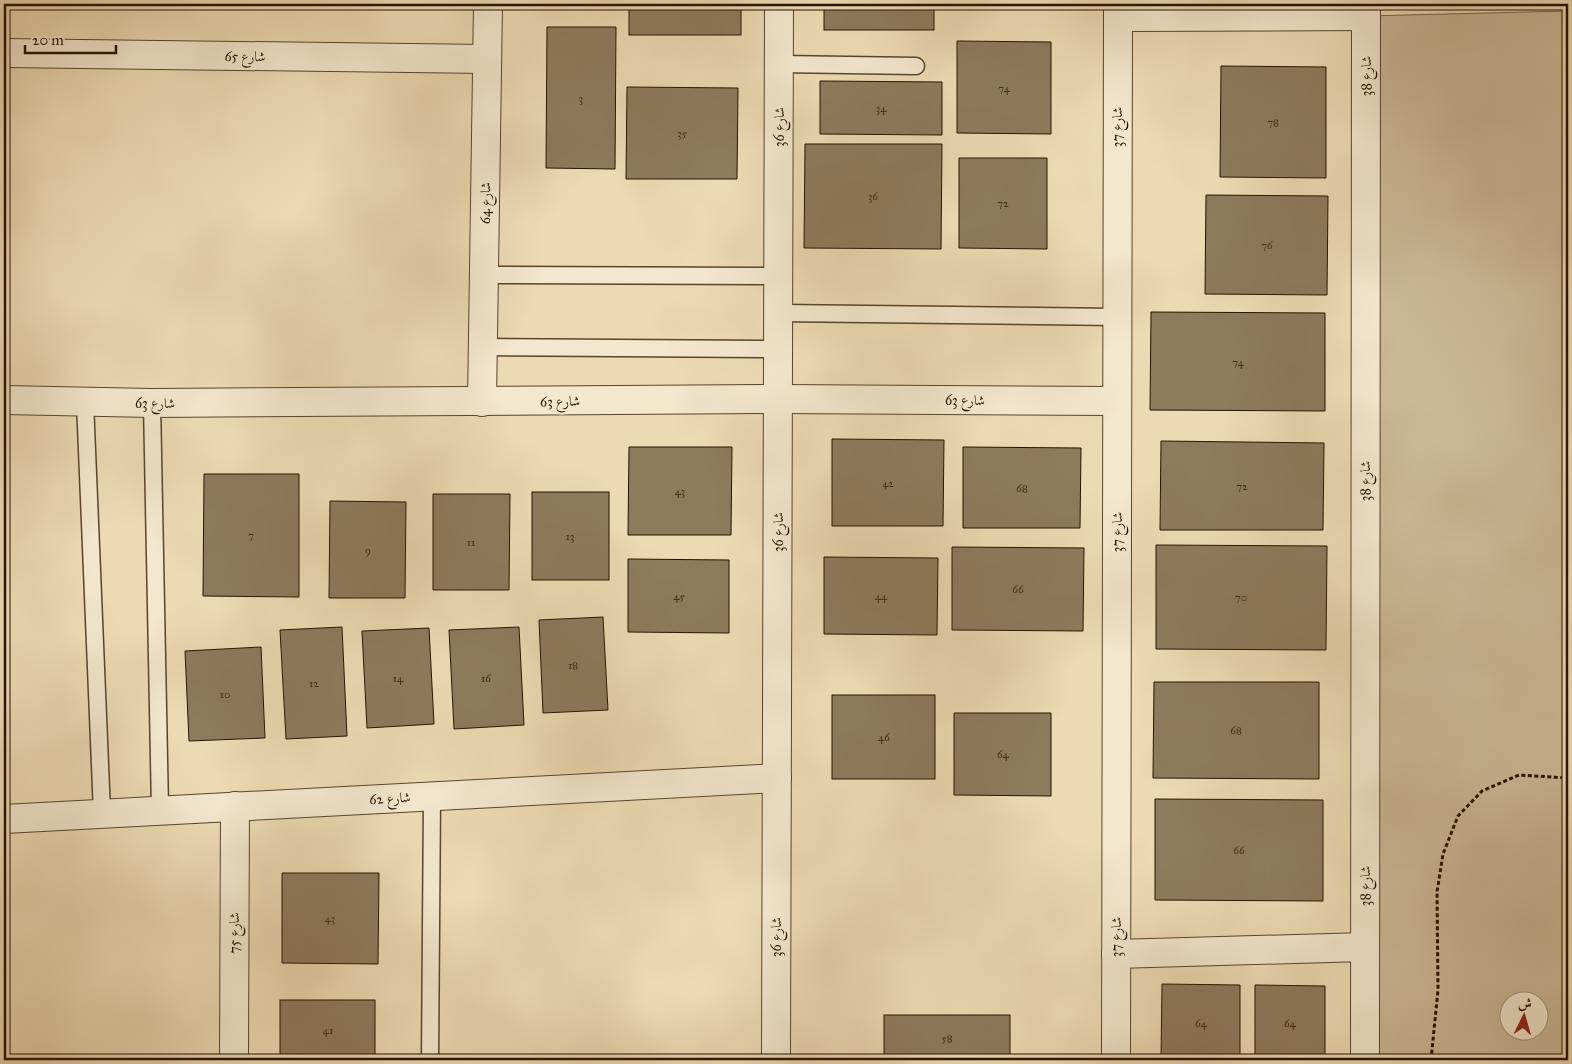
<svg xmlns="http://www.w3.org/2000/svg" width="1572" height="1064" font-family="'IM FELL Great Primer',Amiri,serif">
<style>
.green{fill:#cbb895;stroke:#79654a;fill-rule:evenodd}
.building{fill:#8e7a5d;stroke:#271200}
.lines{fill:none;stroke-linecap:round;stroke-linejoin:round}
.lane-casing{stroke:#58442d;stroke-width:19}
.street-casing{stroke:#58442d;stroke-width:30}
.path{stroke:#271200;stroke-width:3;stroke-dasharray:4 2.5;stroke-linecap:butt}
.lane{stroke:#f3e7ce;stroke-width:16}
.street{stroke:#f3e7ce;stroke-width:28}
.labels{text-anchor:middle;stroke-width:4;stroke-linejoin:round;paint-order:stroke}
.number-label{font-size:11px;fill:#412c17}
.street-label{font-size:14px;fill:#271200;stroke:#f3e7ce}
</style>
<rect width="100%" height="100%" fill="#eddab3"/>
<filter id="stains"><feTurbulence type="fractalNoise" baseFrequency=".004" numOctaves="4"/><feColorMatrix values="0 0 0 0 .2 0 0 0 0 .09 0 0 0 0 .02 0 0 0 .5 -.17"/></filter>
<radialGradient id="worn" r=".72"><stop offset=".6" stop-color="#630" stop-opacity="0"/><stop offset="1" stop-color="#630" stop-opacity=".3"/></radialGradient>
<path class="green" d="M1568,11V1060H1365L1366,16ZM1510,1002H1540V1032H1510Z"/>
<g class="building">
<rect x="367" y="4" width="75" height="2"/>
<rect x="629" y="4" width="112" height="31"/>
<rect x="824" y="4" width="110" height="26"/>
<rect x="963" y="4" width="91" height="1"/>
<path d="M547,27H616L615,169L546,168Z"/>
<path d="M957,41L1051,42V134L957,133Z"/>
<path d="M1221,66L1326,67V178L1220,177Z"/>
<path d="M820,81L942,82V135L820,134Z"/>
<path d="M627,87L738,88L737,179H626Z"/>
<path d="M805,144H942L941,249L804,248Z"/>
<path d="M959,158H1047V249L959,248Z"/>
<path d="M1206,195L1328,196L1327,295L1205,294Z"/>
<path d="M1151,312L1325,313V411L1150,410Z"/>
<path d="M832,439L944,440L943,526H832Z"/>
<path d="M1161,441L1324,443L1323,530H1160Z"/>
<path d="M629,447H732L731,535H628Z"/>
<path d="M963,447L1081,448L1080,528H963Z"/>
<path d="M204,474H299V597L203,596Z"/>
<rect x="532" y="492" width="77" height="88"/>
<path d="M433,494H510L509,590H433Z"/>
<path d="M330,501L406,502L405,598H329Z"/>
<path d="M1156,545L1327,546L1326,650L1156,649Z"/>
<path d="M952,547L1084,548L1083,631L952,630Z"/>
<path d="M824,557L938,558L937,635L824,634Z"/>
<path d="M628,559L729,560V633L628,632Z"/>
<path d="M603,617L608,710L543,713L539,620Z"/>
<path d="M342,627L347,736L286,739L280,630Z"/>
<path d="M519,627L524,725L454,729L449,630Z"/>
<path d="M429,628L434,724L367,728L362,631Z"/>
<path d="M261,647L265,738L189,741L185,651Z"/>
<path d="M1154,682H1319V779L1153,778Z"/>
<rect x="832" y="695" width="103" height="84"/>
<path d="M954,713H1051V796L954,795Z"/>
<path d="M1155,799L1323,800V901L1155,900Z"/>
<path d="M282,873H379L378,964L282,963Z"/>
<path d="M1162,984L1240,985V1060H1161Z"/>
<path d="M1255,985L1325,986V1060H1255Z"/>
<rect x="280" y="1000" width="95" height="60"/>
<rect x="884" y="1015" width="126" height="45"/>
</g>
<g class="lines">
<g class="lane-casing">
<g id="lane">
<path d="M779,64L916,66"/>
<path d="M484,275L779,276"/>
<path d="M779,313L1117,317"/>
<path d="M482,347L779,349"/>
<path d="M85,402L102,813"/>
<path d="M152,403L160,810"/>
<path d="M430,1060L432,796"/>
</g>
</g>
<g class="street-casing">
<g id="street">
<path d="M1118,17L1366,16"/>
<path d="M4,53L487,59"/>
<path d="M4,400L152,403L778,399L1117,401"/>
<path d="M482,402L488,4"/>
<path d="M4,819L777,778"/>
<path d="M1116,954L1365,947"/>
<path d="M234,1060L235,806"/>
<path d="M776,1060L779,4"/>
<path d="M1116,1060L1118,4"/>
<path d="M1365,1060L1366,4"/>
</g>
</g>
<path class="path" d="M1431,1060L1438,990L1437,892L1443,854L1458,816L1482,791L1519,775L1568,778"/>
<use href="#lane" class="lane"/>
<use href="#street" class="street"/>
</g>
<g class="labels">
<g class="number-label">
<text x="1004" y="92">74</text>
<text x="581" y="102">3</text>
<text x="881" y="112">34</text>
<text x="1273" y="126">78</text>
<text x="682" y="137">35</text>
<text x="873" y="200">36</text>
<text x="1003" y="207">72</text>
<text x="1267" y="249">76</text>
<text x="1238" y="366">74</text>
<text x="888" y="487">42</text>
<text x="1242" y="490">72</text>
<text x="1022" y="492">68</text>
<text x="680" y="495">43</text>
<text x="251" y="539">7</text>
<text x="570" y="540">13</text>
<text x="471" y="546">11</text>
<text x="368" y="554">9</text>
<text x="1018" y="593">66</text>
<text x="679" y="600">45</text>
<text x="881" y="600">44</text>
<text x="1241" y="601">70</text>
<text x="573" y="669">18</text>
<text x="398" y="682">14</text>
<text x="486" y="682">16</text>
<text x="314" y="687">12</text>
<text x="225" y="698">10</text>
<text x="1236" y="734">68</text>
<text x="884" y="741">46</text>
<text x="1003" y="758">64</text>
<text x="1239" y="854">66</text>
<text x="330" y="922">43</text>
<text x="1201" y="1027">64</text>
<text x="1290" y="1027">64</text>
<text x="328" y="1034">41</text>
<text x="947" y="1042">58</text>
</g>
<g class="street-label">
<text transform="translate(245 56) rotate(1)" y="5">شارع 65</text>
<text transform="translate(1366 76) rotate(-90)" y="5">شارع 38</text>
<text transform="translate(779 127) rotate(-90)" y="5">شارع 36</text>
<text transform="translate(1117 127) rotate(-90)" y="5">شارع 37</text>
<text transform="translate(485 203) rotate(-89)" y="5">شارع 64</text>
<text x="965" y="405">شارع 63</text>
<text transform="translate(560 401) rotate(-1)" y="5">شارع 63</text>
<text x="155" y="408">شارع 63</text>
<text transform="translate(1365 481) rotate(-90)" y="5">شارع 38</text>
<text transform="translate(778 532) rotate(-90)" y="5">شارع 36</text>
<text transform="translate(1117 532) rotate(-90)" y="5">شارع 37</text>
<text transform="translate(390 798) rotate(-3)" y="5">شارع 62</text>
<text transform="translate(1365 886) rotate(-90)" y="5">شارع 38</text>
<text transform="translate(234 933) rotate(-90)" y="5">شارع 75</text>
<text transform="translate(776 937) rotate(-90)" y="5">شارع 36</text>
<text transform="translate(1116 937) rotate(-90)" y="5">شارع 37</text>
</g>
</g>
<rect width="1572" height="1064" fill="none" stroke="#eddab3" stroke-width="20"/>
<rect x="5" y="5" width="1562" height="1054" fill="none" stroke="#271200" stroke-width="2.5"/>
<rect x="10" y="10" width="1552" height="1044" fill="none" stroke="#271200"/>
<g transform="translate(1524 1016) rotate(5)"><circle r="24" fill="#f3e7ce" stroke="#a1927c"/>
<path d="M0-4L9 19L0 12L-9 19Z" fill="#8f2418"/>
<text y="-8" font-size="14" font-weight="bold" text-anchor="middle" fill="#271200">ش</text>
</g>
<path d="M25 45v8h91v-8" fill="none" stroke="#271200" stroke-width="2.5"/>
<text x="32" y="45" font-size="15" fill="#271200" stroke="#f3e7ce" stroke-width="4" paint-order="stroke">20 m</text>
<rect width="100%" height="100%" filter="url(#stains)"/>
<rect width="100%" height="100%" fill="url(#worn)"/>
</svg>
